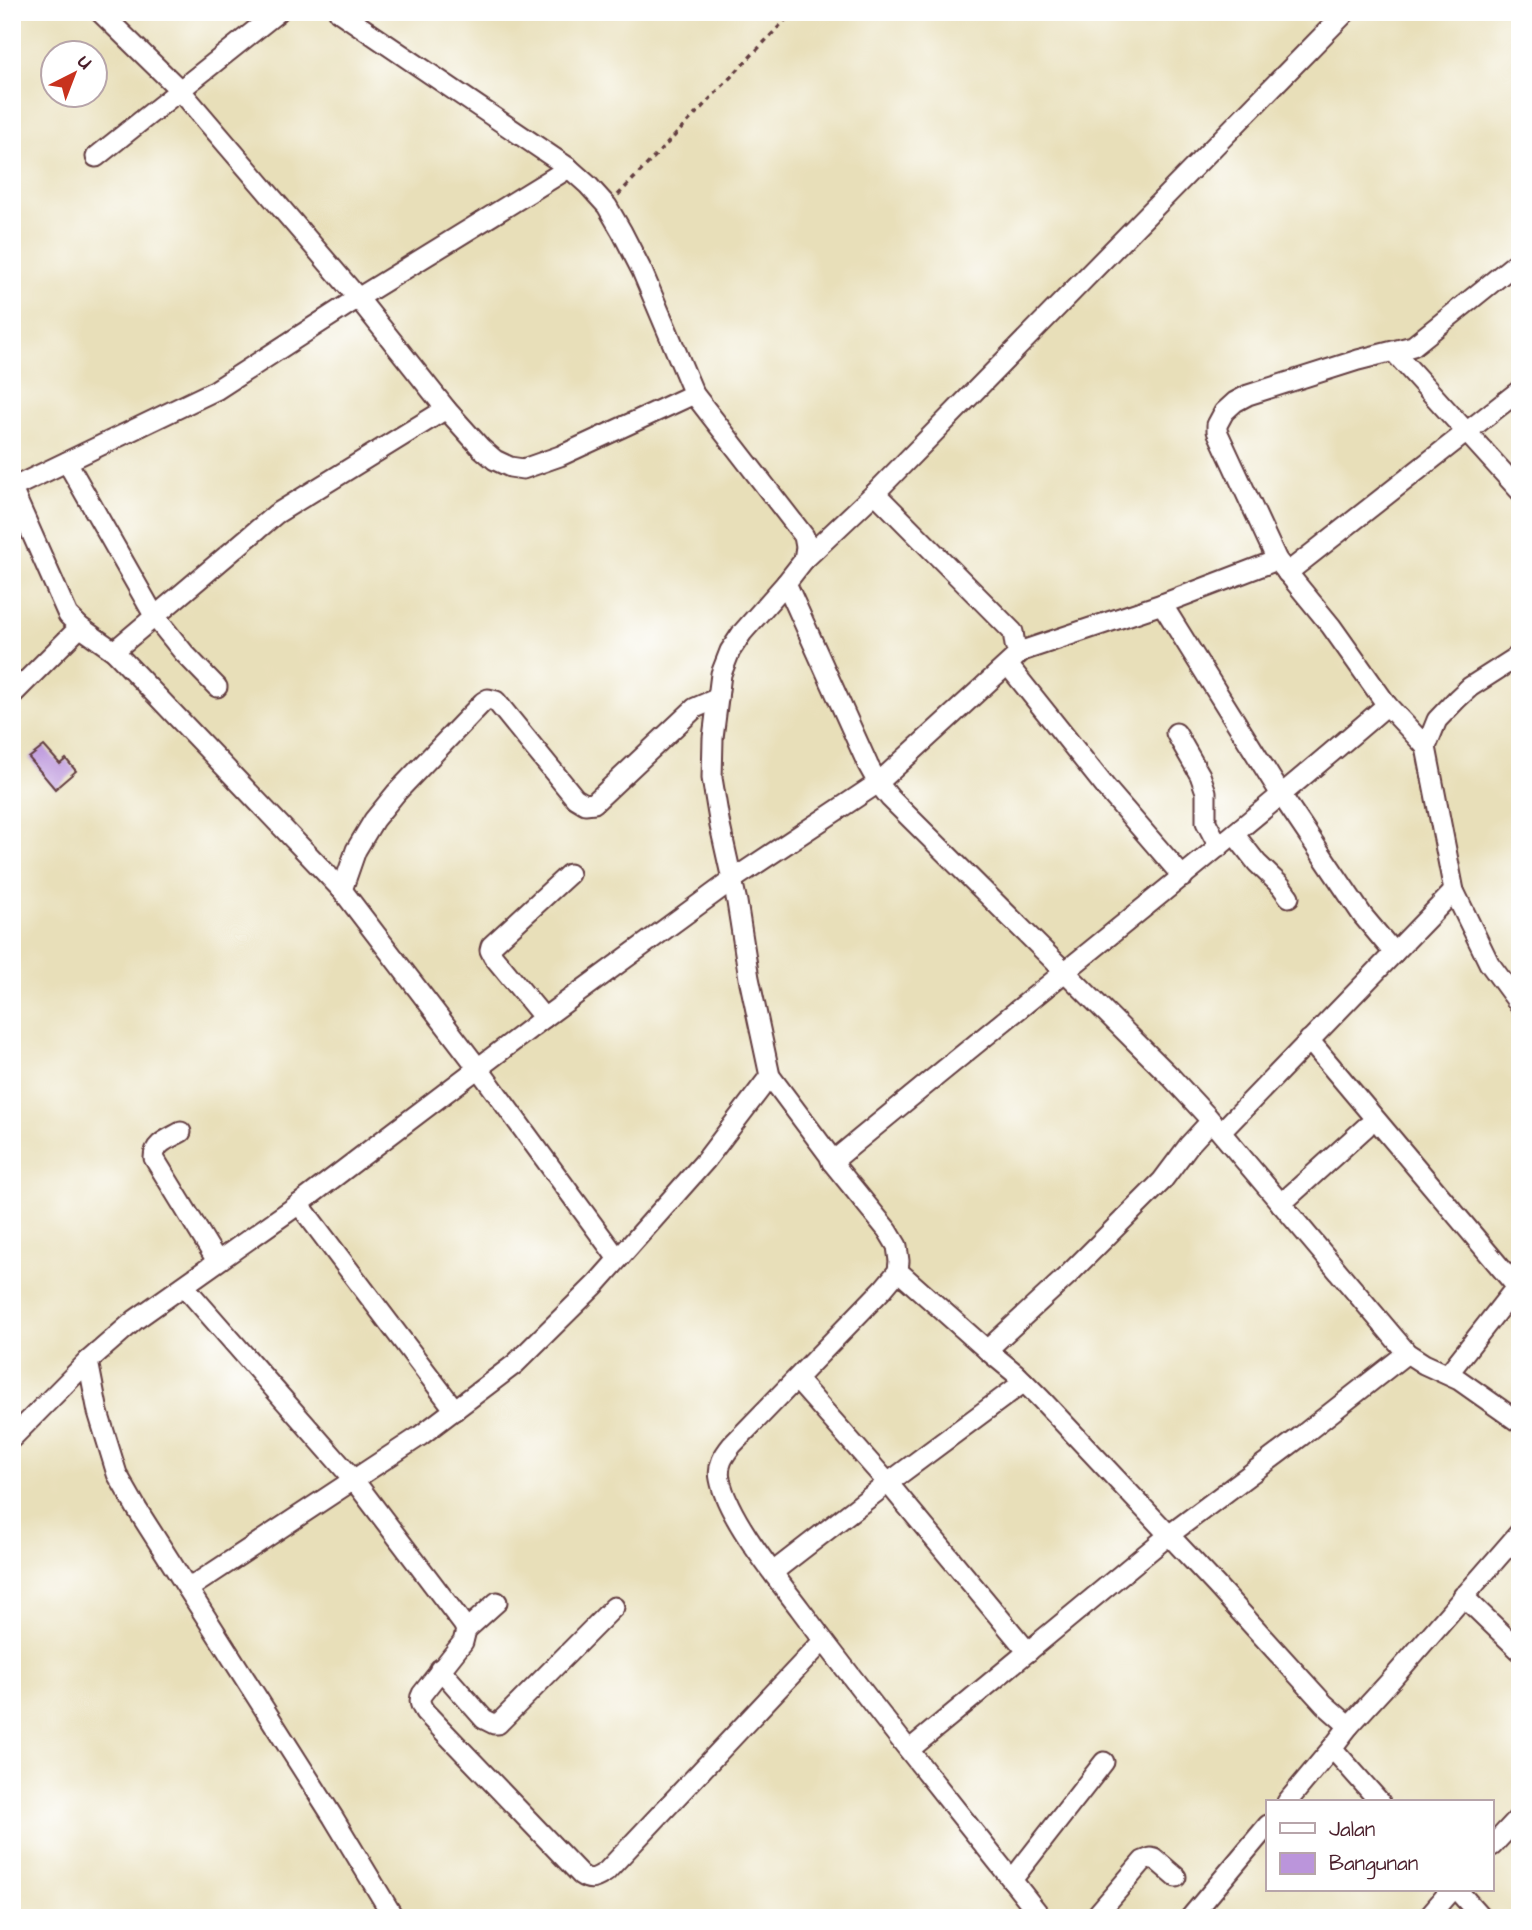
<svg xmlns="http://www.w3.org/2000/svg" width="1532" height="1930" font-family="'Architects Daughter',sans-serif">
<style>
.building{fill:#bb95db}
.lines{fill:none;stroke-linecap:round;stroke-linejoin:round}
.street-casing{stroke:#623c40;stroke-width:23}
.path{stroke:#623c40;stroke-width:3.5;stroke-dasharray:5 5;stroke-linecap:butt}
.street{stroke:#fff;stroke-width:19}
</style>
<rect width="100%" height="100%" fill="#fff"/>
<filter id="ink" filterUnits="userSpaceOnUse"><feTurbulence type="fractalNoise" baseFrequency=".0143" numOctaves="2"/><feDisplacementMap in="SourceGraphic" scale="14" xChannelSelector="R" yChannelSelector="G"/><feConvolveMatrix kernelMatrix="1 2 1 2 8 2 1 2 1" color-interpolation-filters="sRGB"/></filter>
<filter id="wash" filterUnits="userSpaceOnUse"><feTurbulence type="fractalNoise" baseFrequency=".00686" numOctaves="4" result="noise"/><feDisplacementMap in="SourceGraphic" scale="28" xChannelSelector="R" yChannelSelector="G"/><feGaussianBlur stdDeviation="1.57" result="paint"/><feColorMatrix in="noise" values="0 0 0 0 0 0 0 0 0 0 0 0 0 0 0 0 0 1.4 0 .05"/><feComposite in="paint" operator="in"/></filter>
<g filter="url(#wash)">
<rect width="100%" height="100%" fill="#e8dfb9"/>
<g id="blocks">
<path class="building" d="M44,746L60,764L66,759L76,771L55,789L29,758Z"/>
</g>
</g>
<g filter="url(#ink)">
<use href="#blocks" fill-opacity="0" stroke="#623c40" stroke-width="2"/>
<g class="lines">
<g class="street-casing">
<g id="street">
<path d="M100,12L180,90L358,298L446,409L481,448L495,460L510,467L523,469L560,456L694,394"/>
<path d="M339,12L569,168L588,185L607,206L622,232L642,271L694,394L804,536L806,547L804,560"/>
<path d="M96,157L278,12"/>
<path d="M1394,352L1520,491"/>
<path d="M67,462L155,617L184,653L217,687"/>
<path d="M12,488L216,390L358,298L569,168"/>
<path d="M12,489L68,615L80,627L114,651L342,890L478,1068L618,1259"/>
<path d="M875,493L1013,632L1015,645L1022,651L1162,604L1277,560"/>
<path d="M1287,573L1520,390"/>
<path d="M786,583L804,560L875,493L1346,12"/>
<path d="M1162,604L1282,796L1363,916L1394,953"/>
<path d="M114,651L276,514L446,409"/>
<path d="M1520,655L1470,687L1457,699L1437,720L1426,747L1454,891L1489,963L1520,1005"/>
<path d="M1008,665L1107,789L1183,877"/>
<path d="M12,695L80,627"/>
<path d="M1176,733L1200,775L1206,792V822L1219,847"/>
<path d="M1426,747L1387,705L1331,626L1277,560L1217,431V425L1224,412L1235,402L1248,395L1358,360L1413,346L1520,260"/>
<path d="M1235,835L1257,863L1281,886L1289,897"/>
<path d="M342,890L356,850L374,820L396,793L483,702L488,699L496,701L575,798L585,804L594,803L695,708L718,698"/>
<path d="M544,1018L493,956L490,950L491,946L569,874"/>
<path d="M1309,1040L1516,1286"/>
<path d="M1211,1121L1189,1145L1162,1181L1068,1275L987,1350L1015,1373L1041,1399L1216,1585L1324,1704L1349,1726L1332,1748L1380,1802"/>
<path d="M181,1132C169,1139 154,1143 154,1158L217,1261"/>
<path d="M1221,1132L1454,891"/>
<path d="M832,1162C1016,1009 1205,862 1387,705"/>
<path d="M299,1204L455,1410"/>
<path d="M1281,1204L1366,1127"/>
<path d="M898,1271L987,1350"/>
<path d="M184,1286L353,1479L463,1624L466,1630L463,1642L422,1694C418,1701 421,1706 425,1712L581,1875C591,1882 596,1878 606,1872L823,1641"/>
<path d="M88,1361L98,1412L117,1474L137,1509L333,1817L394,1918"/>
<path d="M1448,1374L1520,1282"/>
<path d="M797,1380L888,1483L1028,1652"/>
<path d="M12,1438L88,1361L135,1320L299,1204L544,1018L732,880L878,783L1022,651"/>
<path d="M773,1572L888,1483L1024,1382"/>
<path d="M188,1589L420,1436L515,1364L597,1283L706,1160L770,1076"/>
<path d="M1463,1596L1520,1651"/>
<path d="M466,1630L497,1602"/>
<path d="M440,1669L484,1719L494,1724H498L614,1607"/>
<path d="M1349,1726L1393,1678L1520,1532"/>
<path d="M909,1750L1169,1535L1300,1437L1407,1353"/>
<path d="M1287,1802L1332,1748"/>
<path d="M1492,1846L1520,1816"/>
<path d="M1012,1880L1104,1762"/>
<path d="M1457,1890L1482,1918"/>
<path d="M1042,1918C961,1815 878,1714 800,1609C776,1577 727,1517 720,1479C717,1465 724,1455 732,1445L883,1289L898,1271L899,1261L897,1246L888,1231L832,1162L829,1155L770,1076L749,978L737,902L720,826L712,778L713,738L721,674L730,651L742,633L786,583L868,765L878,783L890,798L1171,1077L1207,1116L1407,1353L1424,1364L1459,1380L1520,1423"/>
<path d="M1094,1918L1143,1861L1151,1858L1155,1859L1176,1877"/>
<path d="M1190,1918L1268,1825"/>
<path d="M1427,1918L1451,1890"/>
</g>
</g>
<path class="path" d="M618,195L793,12"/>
<use href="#street" class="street"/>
</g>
</g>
<rect width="1532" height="1930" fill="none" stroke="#fff" stroke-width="42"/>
<rect x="1266" y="1800" width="228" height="91" fill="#ffffff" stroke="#b7a5aa" stroke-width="2"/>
<rect x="1280" y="1823" width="35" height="10" fill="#ffffff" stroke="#b7a5aa" stroke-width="2"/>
<text x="1329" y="1836" font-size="21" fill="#4a1f2b">Jalan</text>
<rect x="1280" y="1853" width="35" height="21" fill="#bb95db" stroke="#b7a5aa" stroke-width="2"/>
<text x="1329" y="1870" font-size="21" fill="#4a1f2b">Bangunan</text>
<g transform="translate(74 74) rotate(42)"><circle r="33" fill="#ffffff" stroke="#b7a5aa" stroke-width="2"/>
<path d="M0-5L12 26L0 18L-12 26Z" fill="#c8321e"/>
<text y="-10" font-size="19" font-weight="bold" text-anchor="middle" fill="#4a1f2b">U</text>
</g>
</svg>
